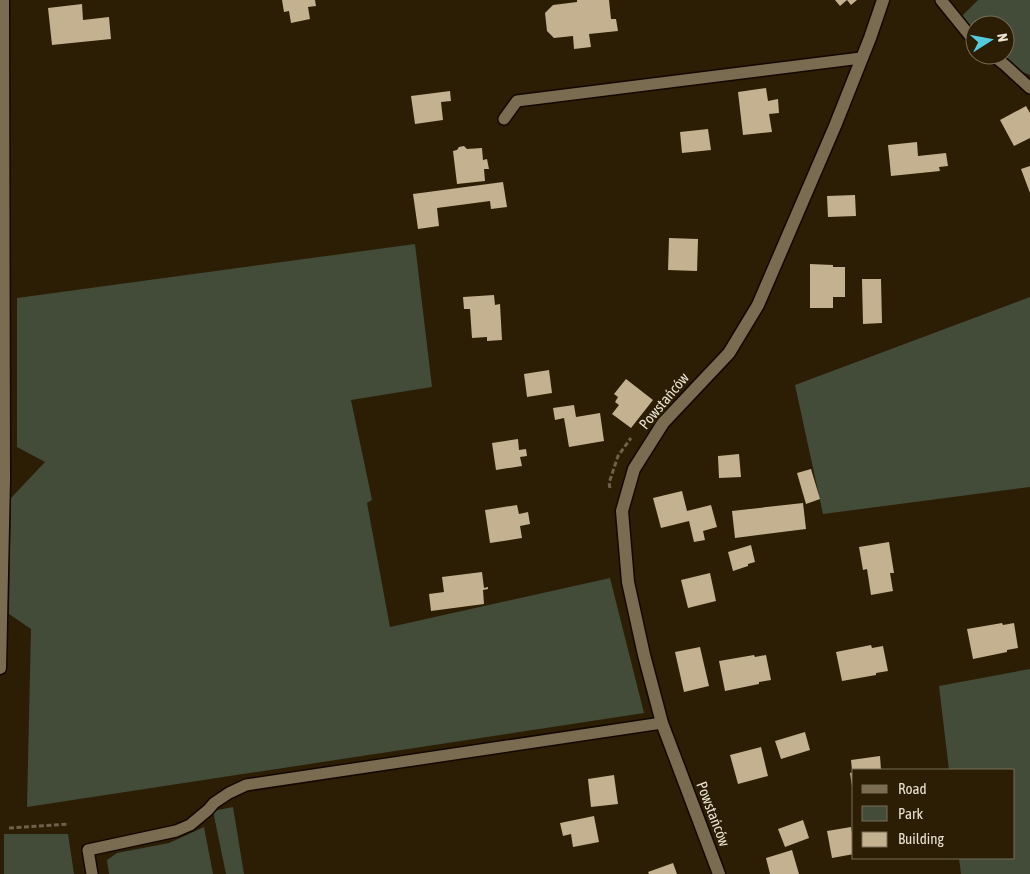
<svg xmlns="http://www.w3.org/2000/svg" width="1030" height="874" font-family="'Asap Condensed',sans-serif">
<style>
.green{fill:#424c38}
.building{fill:#c4b18f}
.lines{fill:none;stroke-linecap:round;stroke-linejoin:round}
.lane-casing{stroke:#130800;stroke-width:14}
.street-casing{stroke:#130800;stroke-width:15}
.path{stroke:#6c614b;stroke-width:3;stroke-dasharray:5 2.5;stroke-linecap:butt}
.lane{stroke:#7a6c51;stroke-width:11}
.street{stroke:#7a6c51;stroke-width:12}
.labels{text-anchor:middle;stroke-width:5;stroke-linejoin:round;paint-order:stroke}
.street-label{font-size:15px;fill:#e9e1d2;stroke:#2b1e05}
</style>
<rect width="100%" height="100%" fill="#2b1e05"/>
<g class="green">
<path d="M978,0H1030V75L1005,65L999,55H1005V25H975V30L961,17Z"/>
<path d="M415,244L432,387L351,400L372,500L367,503L390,627L610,578L644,713L27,807L31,629L9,614L11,498L45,462L17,447V298Z"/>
<path d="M1030,297V487L823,514L795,385Z"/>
<path d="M1030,669V874H961L959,858H1014V770H949L939,686Z"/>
<path d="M233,807L244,874H226L213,811Z"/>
<path d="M204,827L213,874H109L107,860L117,853L169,843Z"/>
<path d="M4,834H68L74,874H4Z"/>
</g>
<g class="building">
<path d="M282,0H315L316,6L308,7L310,19L291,23L289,11L284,12Z"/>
<path d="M577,0H609L611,19H616L618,31L589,34L591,47L574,49L573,36L554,38L547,31L545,13L553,5L577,2Z"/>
<path d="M835,0H857L851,5L847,0L840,6Z"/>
<path d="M82,4L83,20L109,17L111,39L52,45L48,8Z"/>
<path d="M766,88L768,101L778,99L779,113L769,114L772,132L743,135L738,92Z"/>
<path d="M450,91L451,101L441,102L443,120L415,124L411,96Z"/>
<path d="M1026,106L1030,113V138L1014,146L1000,120Z"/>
<path d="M708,129L711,150L682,153L680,132Z"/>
<path d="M917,142L918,156L946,153L948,166L939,167L940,171L891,176L888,145Z"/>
<path d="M464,146L467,149L482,148L483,160L487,159L489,169H484L485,181L457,184L453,151L457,150L459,147Z"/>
<path d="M1030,166V193L1021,169Z"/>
<path d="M503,182L507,207L491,209L490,201L437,208L439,226L418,229L413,194Z"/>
<path d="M855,195L856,216L828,217L827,196Z"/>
<path d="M669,238L698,239L697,271L668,270Z"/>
<path d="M810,264L833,265V267H845V297H833V308H810Z"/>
<path d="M862,279H881L882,323L863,324Z"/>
<path d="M494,295L495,305L500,304L502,340L487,341V337L472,338L470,309H464L463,297Z"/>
<path d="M549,370L552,393L527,397L524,374Z"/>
<path d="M626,379L653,400L631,428L612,414L619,405L615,402L618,397L614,394Z"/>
<path d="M574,405L576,417L600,413L604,441L569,447L564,418L555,420L553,408Z"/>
<path d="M518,439L519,450L526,449L527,456L520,457L522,466L496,470L492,443Z"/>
<path d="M739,454L741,477L719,478L718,456Z"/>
<path d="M811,469L820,499L806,504L797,473Z"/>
<path d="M682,491L687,511L711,505L717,527L703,531L705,540L694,542L689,521L661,528L653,498Z"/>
<path d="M803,503L806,529L735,538L732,511Z"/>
<path d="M517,505L519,514L528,512L530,524L520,526L522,538L490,543L485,510Z"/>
<path d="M889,542L894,573H890L893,591L871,595L867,569L863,570L859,547Z"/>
<path d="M751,545L755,562L748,564V566L733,571L728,552Z"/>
<path d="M482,572L484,588L488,587V589L483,590L484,604L431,611L429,594L444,592L442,577Z"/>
<path d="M710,573L716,601L688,608L681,580Z"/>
<path d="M1002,623L1003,625L1014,623L1018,648L1007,650V652L973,659L967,629Z"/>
<path d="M871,645L872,648L883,646L888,671L876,673V675L842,681L836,652Z"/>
<path d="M700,647L709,686L684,692L675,652Z"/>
<path d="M754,655L755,657L766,655L771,680L759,682V684L725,691L719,661Z"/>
<path d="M805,732L810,750L781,759L775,741Z"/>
<path d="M761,747L768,776L738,784L730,755Z"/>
<path d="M880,756L881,770H852L851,760Z"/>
<path d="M854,772V793H853L850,773Z"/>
<path d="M614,775L618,804L591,807L588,779Z"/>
<path d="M594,816L599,842L573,847L571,834L563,836L560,823Z"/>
<path d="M803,820L809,838L785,847L778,829Z"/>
<path d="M851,827L854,845V854L832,858L827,831Z"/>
<path d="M792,850L799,874H770L766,858Z"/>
<path d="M673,863L677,874H649L648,872Z"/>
</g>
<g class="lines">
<g class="lane-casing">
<g id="lane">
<path d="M941,0L975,42"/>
<path d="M992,55L1005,65L1030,88"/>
<path d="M504,119L517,101L861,58"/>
<path d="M92,874L88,850L176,831L190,825L208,810L214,803L229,793L246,785L662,723"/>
</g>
</g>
<g class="street-casing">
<g id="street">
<path d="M0,668L4,479L3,0"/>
<path d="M719,874L662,723L644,655L628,582L622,511L634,469L663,423L729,353L758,305L835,126L870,38L883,0"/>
</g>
</g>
<g class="path">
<path d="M610,488L609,483L618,456L631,438"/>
<path d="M9,828L69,824"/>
</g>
<use href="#lane" class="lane"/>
<use href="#street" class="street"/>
</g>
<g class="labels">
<g class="street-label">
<text transform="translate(664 401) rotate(-50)" y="5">Powstańców</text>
<text transform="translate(713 814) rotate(69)" y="5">Powstańców</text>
</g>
</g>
<rect x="852" y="769" width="162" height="90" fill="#2b1e05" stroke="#776c57"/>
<rect x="862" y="785" width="25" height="8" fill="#7a6c51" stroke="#776c57"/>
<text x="898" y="794" font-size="15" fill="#e9e1d2">Road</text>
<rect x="862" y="806" width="25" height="15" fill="#424c38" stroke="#776c57"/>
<text x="898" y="819" font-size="15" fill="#e9e1d2">Park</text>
<rect x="862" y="832" width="25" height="15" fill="#c4b18f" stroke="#776c57"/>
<text x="898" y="844" font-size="15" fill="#e9e1d2">Building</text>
<g transform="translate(990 40) rotate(79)"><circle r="24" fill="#2b1e05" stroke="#776c57"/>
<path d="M0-4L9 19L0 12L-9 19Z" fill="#54cadd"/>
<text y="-8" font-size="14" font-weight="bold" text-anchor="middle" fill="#e9e1d2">N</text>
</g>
</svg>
